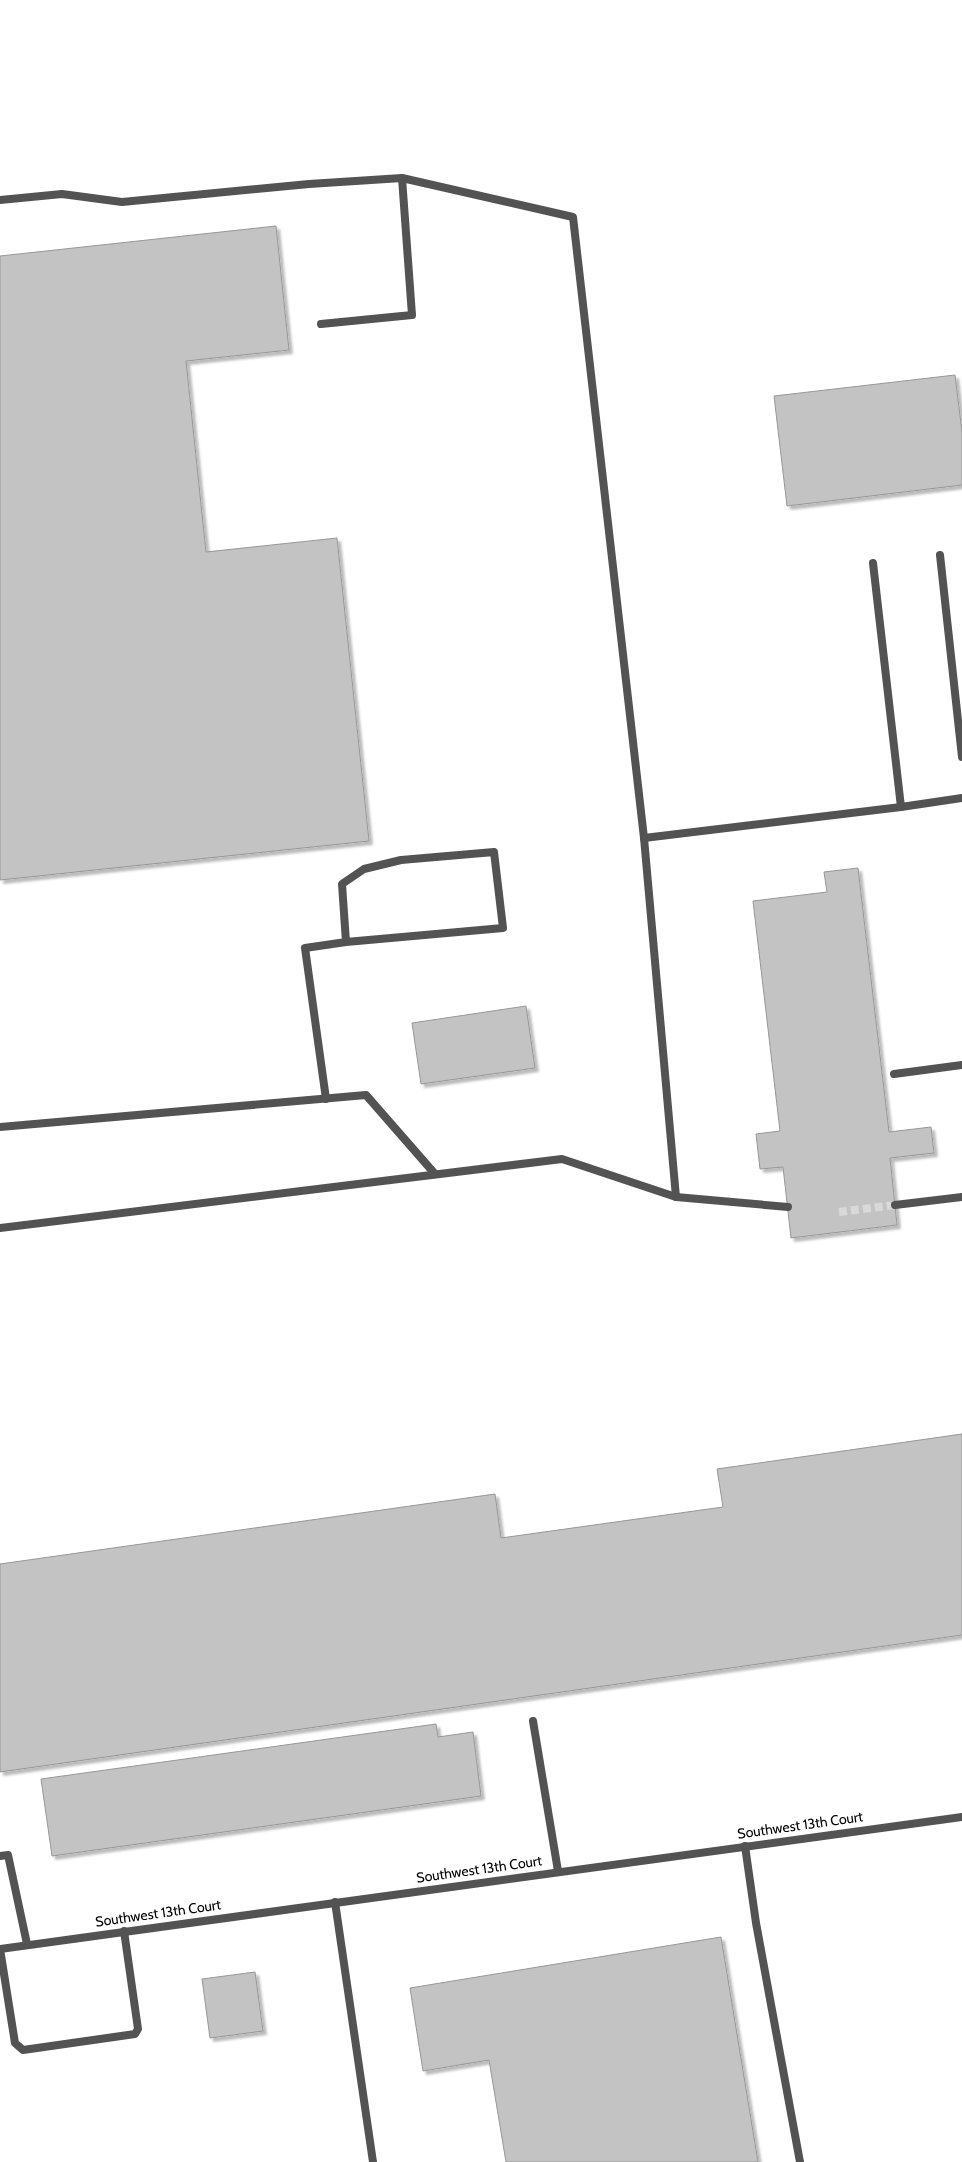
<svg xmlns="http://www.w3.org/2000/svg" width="962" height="2162" font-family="Cabin,sans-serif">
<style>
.building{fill:#c3c3c3;stroke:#979797;filter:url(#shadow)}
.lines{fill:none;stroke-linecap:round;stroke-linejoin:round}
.street-tunnel{stroke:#d9d9d9;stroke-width:8;stroke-dasharray:8 4;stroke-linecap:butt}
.lane{stroke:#535353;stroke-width:8}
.street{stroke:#535353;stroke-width:8}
.labels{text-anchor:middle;stroke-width:3;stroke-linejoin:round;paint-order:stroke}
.street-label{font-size:14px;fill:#000;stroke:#fff}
</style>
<defs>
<filter id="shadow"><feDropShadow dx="3.5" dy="3.5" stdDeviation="1" flood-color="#0004"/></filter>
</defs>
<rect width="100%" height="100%" fill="#fff"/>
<g class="building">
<path d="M276,226L289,350L186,361L206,552L337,538L369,841L0,880V256Z"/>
<path d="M955,375L962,432V485L787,506L774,396Z"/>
<path d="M858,868L889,1132L931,1127L934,1153L890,1158L897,1225L791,1238L783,1167L760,1169L756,1134L780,1131L753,901L827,892L824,872Z"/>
<path d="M526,1006L535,1068L421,1084L412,1023Z"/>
<path d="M962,1434V1635L0,1772V1564L495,1494L501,1538L723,1507L717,1469Z"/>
<path d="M436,1724L438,1737L473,1732L481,1796L52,1856L41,1779Z"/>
<path d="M721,1937L758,2162H506L489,2060L423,2071L410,1988Z"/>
<path d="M255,1972L263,2031L210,2038L202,1979Z"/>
</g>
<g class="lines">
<path class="street-tunnel" d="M839,1212L895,1205"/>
<g class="lane">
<path d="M0,200L62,194L122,202L309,184L402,178L573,217L644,838L676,1197"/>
<path d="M321,324L412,315L402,178"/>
<path d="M940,555L962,757"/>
<path d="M901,807L962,798"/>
<path d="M644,838L901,807L873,563"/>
<path d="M894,1074L962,1065"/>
<path d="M326,1099L305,948L346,942L503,928L494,852L401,860L364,869L342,884L346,942"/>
<path d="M0,1127L366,1095L435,1174"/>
<path d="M0,1228L562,1159L676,1197L788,1207"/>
<path d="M533,1721L558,1871"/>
<path d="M745,1846L756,1923L800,2162"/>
<path d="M0,1856L8,1855L27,1944"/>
<path d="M335,1902L373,2162"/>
<path d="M0,1949L15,2043L23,2050L135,2034L138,2029L124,1931"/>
</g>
<g class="street">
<path d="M895,1205L962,1197"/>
<path d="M0,1949L962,1817"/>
</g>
</g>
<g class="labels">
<g class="street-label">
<text transform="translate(800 1825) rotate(-8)" y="5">Southwest 13th Court</text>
<text transform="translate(479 1869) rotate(-8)" y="5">Southwest 13th Court</text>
<text transform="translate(158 1913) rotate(-8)" y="5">Southwest 13th Court</text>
</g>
</g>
</svg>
